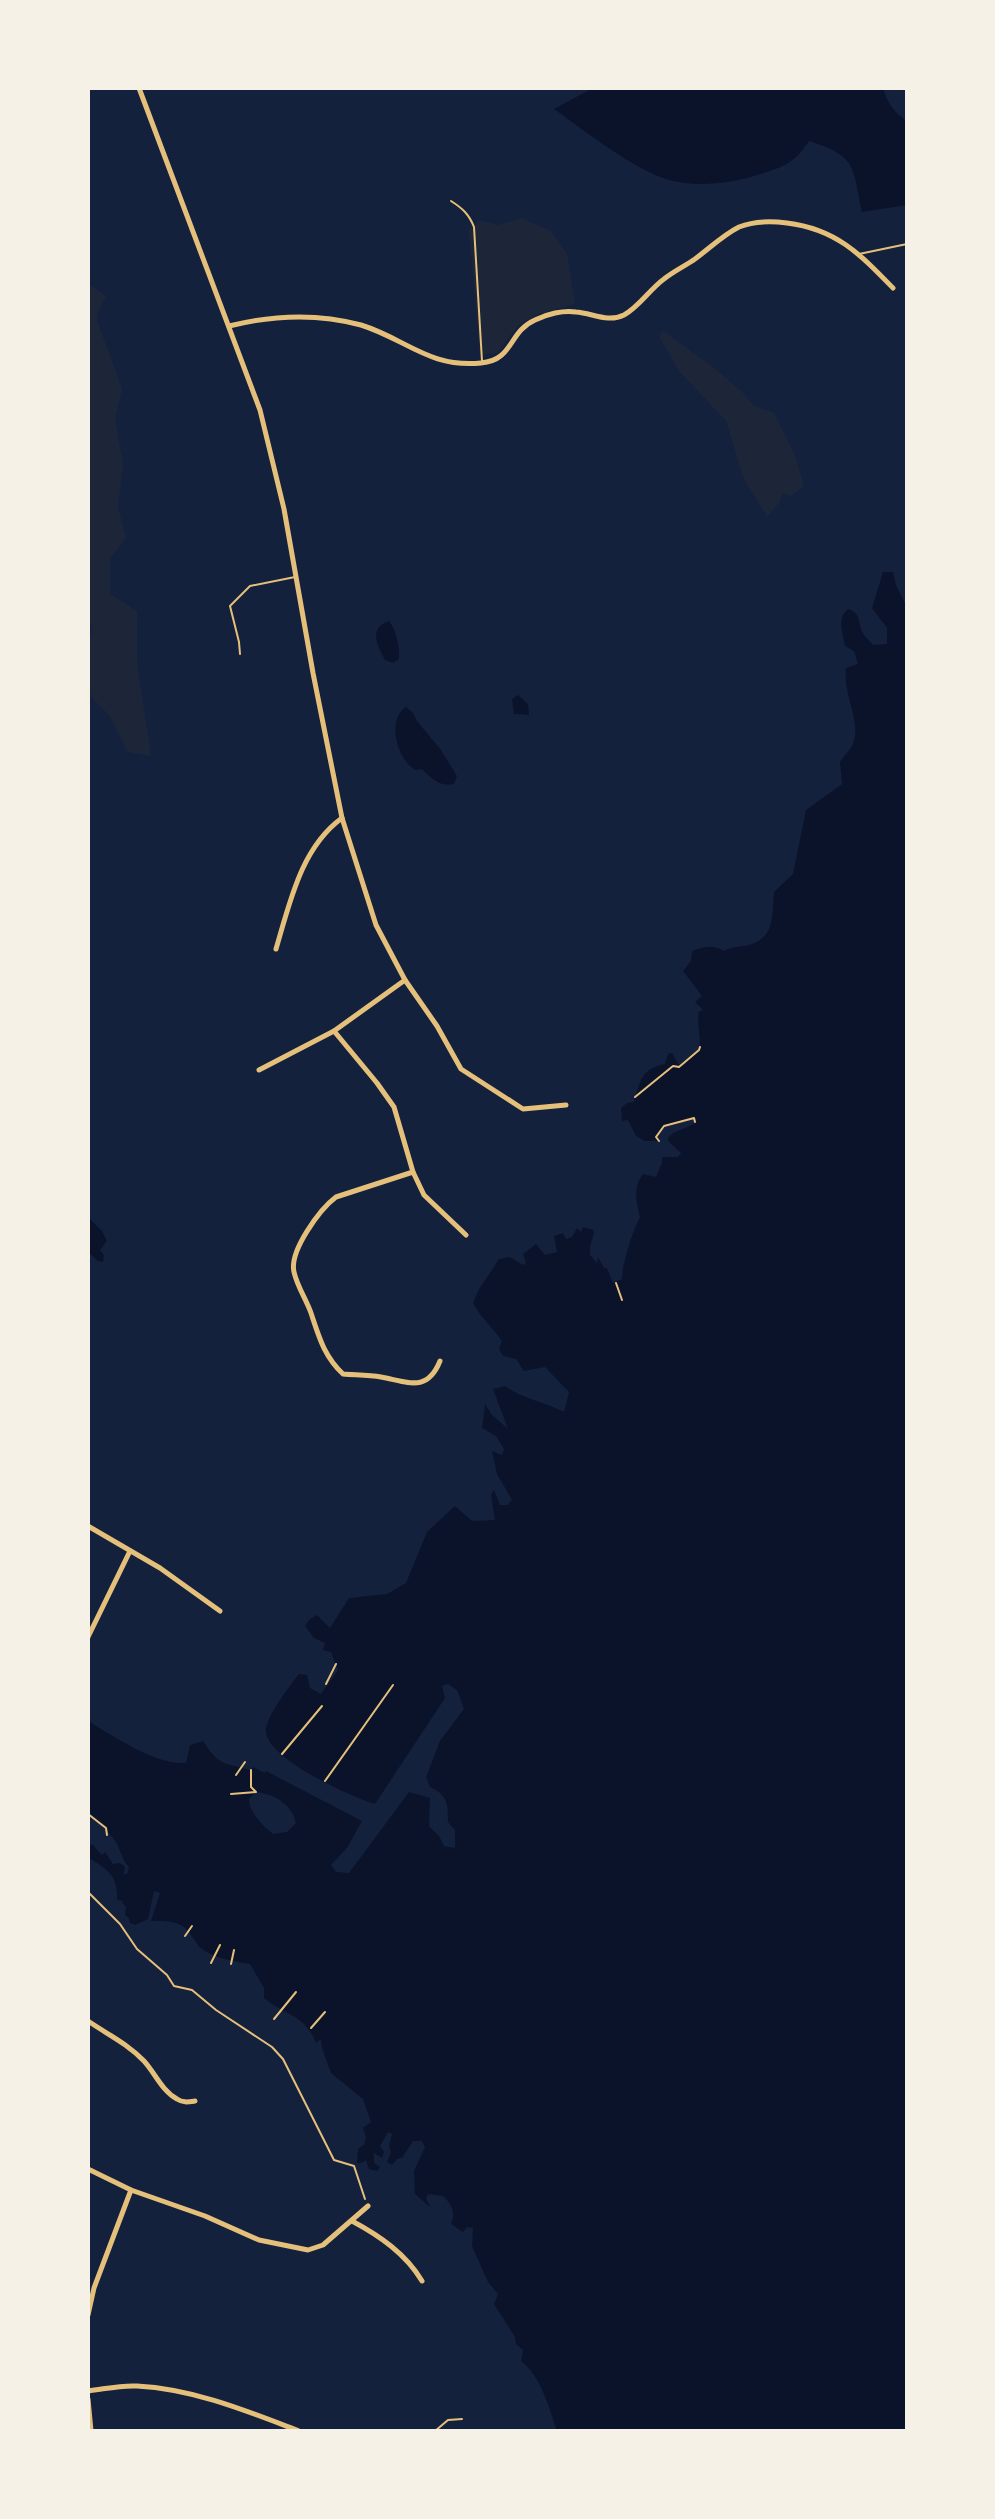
<svg xmlns="http://www.w3.org/2000/svg" width="995" height="2519" font-family="'IBM Plex Sans',sans-serif">
<style>
.green{fill:#1d2539}
.water{fill:#0b132b;fill-rule:evenodd}
.lines{fill:none;stroke-linecap:round;stroke-linejoin:round}
.path{stroke:#e5c07b;stroke-width:2}
.service{stroke:#e5c07b;stroke-width:2}
.minor{stroke:#e5c07b;stroke-width:5}
</style>
<rect width="100%" height="100%" fill="#14213d"/>
<g class="green">
<path d="M521,218L551,231L567,254L575,304L539,314L519,325L497,353L480,355L469,230L478,220L498,225Z"/>
<path d="M88,283L106,296L98,312L97,320L122,389L115,420L123,464L118,507L126,538L110,558V594L137,611V662L151,756L128,752L109,715L93,699L88,689V639L92,632L88,610Z"/>
<path d="M663,331L713,367L742,392L753,405L774,413L795,455L804,486L791,496L782,493L780,502L767,517L744,479L726,421L679,371L659,336Z"/>
</g>
<g class="water">
<path d="M593,88H883C888,104 893,111 907,121V205L862,212C852,166 858,157 809,141C794,165 780,168 754,176C728,184 695,187 669,180C634,170 585,131 554,109Z"/>
<path d="M883,572H893L896,585L907,607V2431H557C549,2408 541,2376 521,2361L523,2350L516,2344L515,2337L494,2304L498,2294L488,2282L472,2246L473,2228L467,2227L463,2232L451,2224C456,2212 452,2205 443,2196L428,2194L426,2198L430,2207L415,2194L414,2171L425,2147L422,2141H413L402,2158L397,2159L392,2165L387,2162L391,2152L389,2146L392,2134L388,2132L380,2146L384,2152L382,2158L374,2153V2163L380,2167L377,2171L369,2169L366,2160L362,2163H357L358,2149L364,2145L366,2137L363,2128L371,2122L363,2099L331,2073L322,2048L321,2039L316,2043C305,2014 285,2016 264,1998V1988L250,1964C232,1961 217,1959 202,1949C195,1944 193,1935 186,1929C178,1920 162,1921 151,1921L160,1893L154,1891L148,1919L135,1925L130,1923L129,1918L125,1915L126,1907L122,1903L123,1901L117,1900C118,1874 107,1870 88,1857V1849L92,1844L102,1855L105,1852L113,1864L120,1863L125,1867L124,1874H127L129,1867C122,1860 121,1851 116,1842C107,1830 100,1822 88,1811V1721C115,1737 155,1765 186,1763L190,1745L203,1741C220,1767 223,1762 250,1770L253,1767L265,1773L266,1771L362,1821L347,1848L331,1865L336,1872L349,1873L409,1792L430,1798L429,1826L439,1836L444,1846L455,1848V1830L448,1822C448,1805 448,1795 430,1787L426,1777L440,1741L464,1709L457,1690L448,1684L442,1686L445,1698L375,1804C352,1797 261,1757 266,1728C269,1713 289,1687 299,1674L307,1675L310,1688L321,1694L338,1670L331,1652L323,1650L325,1643L314,1638L305,1626L309,1620L317,1615L330,1628L349,1598L387,1594L406,1583L427,1532L455,1506L472,1521L495,1520L491,1495L494,1490L500,1505H507L512,1500L497,1474L492,1451L502,1455L504,1449L496,1436L482,1428L485,1404L492,1415L508,1429L493,1389L505,1386C523,1399 545,1402 564,1412L569,1392L545,1367L524,1371L516,1359L503,1356L499,1349L502,1341C493,1328 481,1318 473,1303L478,1291L499,1259L510,1257L523,1265L526,1263L523,1254L536,1244L545,1255L557,1252L554,1236L563,1233L566,1239L572,1237L577,1228L581,1232L583,1227L593,1230L594,1233L590,1246V1255L597,1263L598,1257L604,1268H607L613,1283L622,1279C622,1264 633,1230 640,1217C636,1202 633,1187 643,1174L656,1177L662,1163V1157H678L681,1153L668,1141V1138L673,1133L694,1124V1118L664,1127L656,1137L659,1141H645L636,1136L628,1120L622,1121L621,1108L627,1103L634,1102C640,1081 642,1068 665,1064L668,1054L672,1053L679,1065L699,1049C702,1037 696,1027 699,1012L703,1010L695,1002L702,996L683,971L691,961L692,951C704,947 713,944 724,951C732,946 739,947 749,945C775,938 772,915 774,892L793,874L806,810L842,784L840,762C843,757 849,751 852,746C863,723 842,694 846,668L858,664L854,651L845,646C842,632 837,618 848,609C862,613 857,624 864,635C866,638 871,642 873,645L887,644V628L872,608ZM256,1792C274,1794 292,1804 296,1823L287,1832L273,1834C263,1826 249,1812 249,1799Z"/>
<path d="M389,621C396,630 400,647 399,659L393,663L385,660C377,645 368,628 389,621Z"/>
<path d="M518,695L528,704L529,715L514,714L512,699Z"/>
<path d="M406,707L413,713L417,721L441,750L457,776L454,784C440,787 432,779 422,769L415,770C397,759 386,720 406,707Z"/>
<path d="M88,1217L102,1231L107,1241L100,1250L104,1255L103,1262L98,1261L88,1252Z"/>
</g>
<g class="lines">
<g class="path">
<path d="M635,1097L673,1066L679,1067L699,1050L700,1047"/>
<path d="M659,1141L656,1137L664,1126L694,1118L695,1122"/>
<path d="M616,1283L622,1300"/>
<path d="M326,1684L336,1664"/>
<path d="M282,1754L322,1706"/>
<path d="M236,1775L245,1762"/>
<path d="M325,1781L393,1685"/>
<path d="M231,1794L256,1792L251,1787V1770"/>
<path d="M88,1814L106,1828L107,1835"/>
<path d="M88,1892L120,1924L137,1949L167,1975L174,1986L192,1990L216,2010L272,2047L283,2059L334,2160L354,2166L365,2199"/>
<path d="M185,1936L192,1926"/>
<path d="M211,1963L220,1945"/>
<path d="M231,1964L234,1950"/>
<path d="M274,2019L296,1992"/>
<path d="M311,2028L325,2012"/>
<path d="M435,2431L448,2420L462,2419"/>
</g>
<g class="service">
<path d="M451,201C462,208 469,214 474,227L482,361"/>
<path d="M859,254L907,244"/>
<path d="M240,654L239,642L230,606L250,586L295,577"/>
</g>
<g class="minor">
<path d="M139,88L260,410L284,509L313,673L342,818L376,925L405,980L437,1026L461,1069L523,1109L566,1105"/>
<path d="M229,326C273,315 317,313 361,325C406,339 429,368 481,363C514,360 508,332 535,320C547,314 563,310 576,312C592,313 608,323 624,315C639,307 650,289 664,279C674,271 685,266 695,259C710,248 723,235 739,227C754,221 772,221 787,223C836,229 860,254 893,288"/>
<path d="M276,949C290,902 301,848 342,818"/>
<path d="M405,980L334,1031L377,1083L394,1107L413,1172L424,1195L466,1235"/>
<path d="M259,1070L334,1031"/>
<path d="M413,1172L336,1197C320,1209 289,1251 294,1272C297,1286 306,1299 311,1313C319,1337 324,1356 343,1374C355,1375 369,1375 381,1377C408,1382 427,1393 440,1361"/>
<path d="M88,1526L160,1568L220,1611"/>
<path d="M88,1637L130,1551"/>
<path d="M88,2021C107,2034 128,2044 144,2061C155,2073 162,2091 177,2099C183,2103 188,2102 195,2101"/>
<path d="M88,2169L131,2190L205,2216L259,2240L308,2250L323,2245L368,2206"/>
<path d="M352,2221C380,2236 406,2254 422,2281"/>
<path d="M88,2315L94,2288L131,2190"/>
<path d="M88,2391C105,2389 120,2385 137,2386C194,2389 247,2411 299,2431"/>
<path d="M88,2399L91,2431"/>
</g>
</g>
<rect width="995" height="2519" fill="none" stroke="#f6f1e7" stroke-width="180"/>
</svg>
